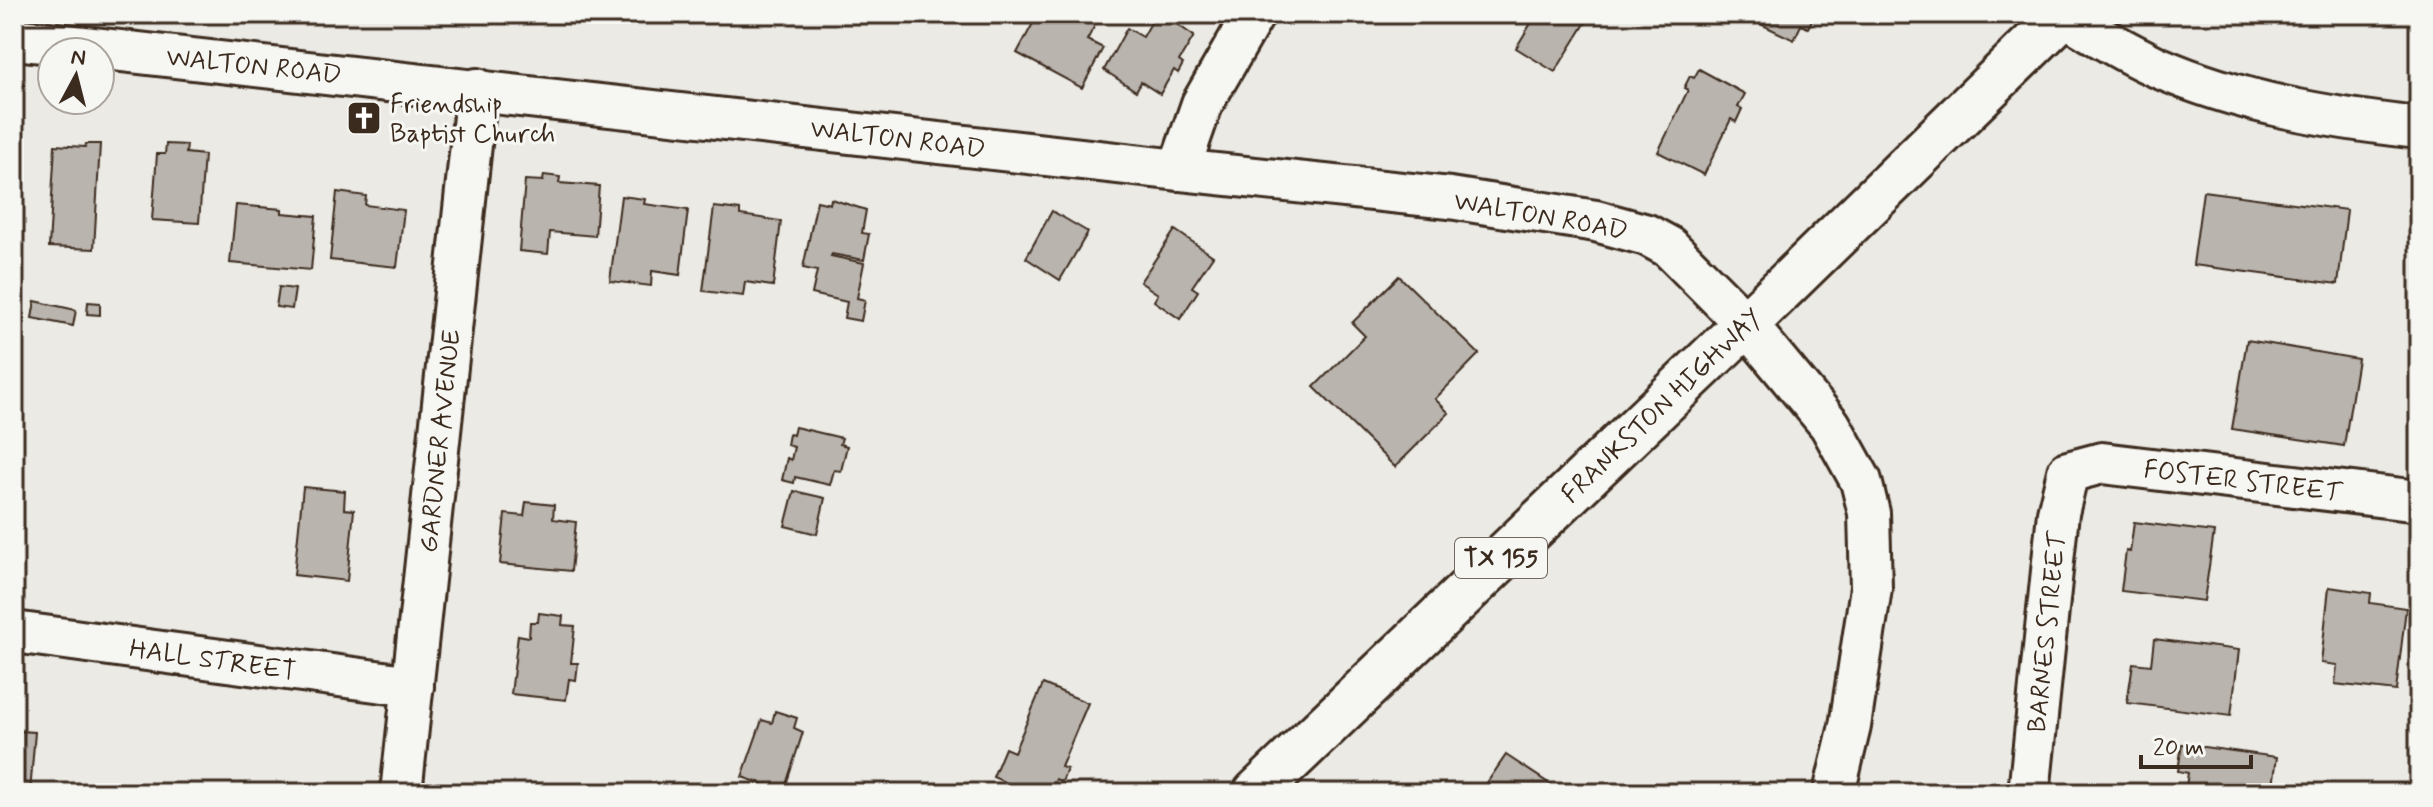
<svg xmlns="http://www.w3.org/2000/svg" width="2433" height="807" font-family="Mynerve,sans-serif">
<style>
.building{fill:#bab4ae;stroke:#3b2a1e;stroke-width:2}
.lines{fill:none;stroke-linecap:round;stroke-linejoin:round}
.minor-casing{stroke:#3b2a1e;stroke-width:46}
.major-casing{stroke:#3b2a1e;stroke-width:50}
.minor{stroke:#f6f6f2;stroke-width:40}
.major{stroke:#f6f6f2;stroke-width:44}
.labels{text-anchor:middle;stroke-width:6;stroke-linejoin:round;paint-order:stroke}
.shield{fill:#f6f6f2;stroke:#73675e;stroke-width:2}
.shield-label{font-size:24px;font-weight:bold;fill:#3b2a1e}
.street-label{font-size:26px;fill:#3b2a1e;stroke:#f6f6f2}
.poi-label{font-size:26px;fill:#3b2a1e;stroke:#f6f6f2;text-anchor:start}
</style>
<rect width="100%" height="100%" fill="#ebeae5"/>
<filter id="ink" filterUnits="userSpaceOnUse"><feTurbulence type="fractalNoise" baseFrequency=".0125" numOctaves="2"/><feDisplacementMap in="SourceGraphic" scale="16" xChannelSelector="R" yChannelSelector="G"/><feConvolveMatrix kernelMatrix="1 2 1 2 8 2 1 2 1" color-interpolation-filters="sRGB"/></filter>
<g filter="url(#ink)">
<g class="building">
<path d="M1038,14H1101L1087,40L1103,48L1082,88L1017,53Z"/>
<path d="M1156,14H1162L1194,36L1179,61L1183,64L1178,73L1174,70L1160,94L1141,82L1136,91L1104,70L1127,28L1143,37Z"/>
<path d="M1554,14H1572L1586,22L1555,72L1516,48L1536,15L1549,23Z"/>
<path d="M1752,14H1815L1808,28L1801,25L1794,40L1750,19Z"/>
<path d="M1699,69L1745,94L1738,107L1742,109L1736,122L1731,119L1704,175L1658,152L1688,90L1684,88L1690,76L1694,78Z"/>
<path d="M86,144H100L94,249L49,247L55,145L85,147Z"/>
<path d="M166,144L187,145L186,153L204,155L199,223L152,220L157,154H165Z"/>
<path d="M544,175L560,177L559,183L599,186L595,236L550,232L548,254L519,251L525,180L543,181Z"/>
<path d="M2203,191L2347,210L2338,284L2193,265Z"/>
<path d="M337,192L366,196L365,205L404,210L397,267L330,260Z"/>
<path d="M621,196L645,199L644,204L688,210L680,275L652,271L651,286L610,281Z"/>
<path d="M831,199L866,210L862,233L869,234L864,260L832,254L831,256L864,263L857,298L865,300L861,321L844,318L847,302L812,294L817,271L803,268L817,201L830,204Z"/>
<path d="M236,205L282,209V213L316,216L311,270L230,263Z"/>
<path d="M714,207L740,210V215L781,221L773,286L745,282L743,296L703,291Z"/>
<path d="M1052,211L1088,232L1060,280L1026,258Z"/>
<path d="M1175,230L1213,256L1192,287L1198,291L1180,319L1154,301L1158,294L1140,282Z"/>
<path d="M1399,276L1479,354L1435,399L1449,413L1395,467L1314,387L1365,336L1352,323Z"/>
<path d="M279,287L295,289L292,309L276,307Z"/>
<path d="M35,301L76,310L73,326L32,318Z"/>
<path d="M88,302L100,303V315L87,314Z"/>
<path d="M2247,340L2358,359L2344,446L2232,429Z"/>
<path d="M795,427L842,438L840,444L847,446L841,471L834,470L830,485L795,477L794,483L782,480L787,458L791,460L794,447L787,445L789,434L793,435Z"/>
<path d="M303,487L345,491L344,509L354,510L347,581L294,575Z"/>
<path d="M794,491L825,498L817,534L785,526Z"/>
<path d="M526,502L554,505L553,519L576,522L571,571L500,564L505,514L524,516Z"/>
<path d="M2134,522L2214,532L2204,601L2121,591L2126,551L2130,552Z"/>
<path d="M2329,587L2371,593L2370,603L2406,608L2396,691L2335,684L2337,665L2321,663Z"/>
<path d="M539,613L563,616L562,625L575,626L571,663H578L576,680L569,679L566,700L511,694L518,635L529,637L530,622H538Z"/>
<path d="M2154,639L2239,650L2231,716L2127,703L2133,663L2151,665Z"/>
<path d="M1043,684L1088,703L1061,767L1067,769L1062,782L1056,779L1050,793H1030L993,777L1005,748L1014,752Z"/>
<path d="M775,711L797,718L794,728L803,732L784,791L742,777L762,720L772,723Z"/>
<path d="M14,727H19V731L35,732L30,793H14Z"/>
<path d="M2182,744L2277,757L2272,793H2185L2188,773L2178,771Z"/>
<path d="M1506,755L1559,790L1557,793H1480Z"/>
</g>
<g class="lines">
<g class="minor-casing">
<g id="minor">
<path d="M2063,14C2093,33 2123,51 2155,66C2239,103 2328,118 2419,128"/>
<path d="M14,39L1179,170L1450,198L1596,221L1647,235L1669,247L1746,324L1830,425L1861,481L1869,513L1871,588L1850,726L1834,793"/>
<path d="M1179,170L1202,104L1254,14"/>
<path d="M14,632L413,686"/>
<path d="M401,793L477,89"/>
<path d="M2029,793L2058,513L2068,472L2102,463L2419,501"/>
</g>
</g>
<g class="major-casing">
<path id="major" d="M1256,793L1746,324L2064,14"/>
</g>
<use href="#minor" class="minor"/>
<use href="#major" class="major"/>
</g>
</g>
<defs>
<g id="church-square" transform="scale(1.8)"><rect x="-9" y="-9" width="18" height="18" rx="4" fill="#3b2a1e" stroke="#f6f6f2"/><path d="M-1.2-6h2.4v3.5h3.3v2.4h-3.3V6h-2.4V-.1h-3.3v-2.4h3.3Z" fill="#fff"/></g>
</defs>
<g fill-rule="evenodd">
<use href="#church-square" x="364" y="118"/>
</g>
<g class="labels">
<rect class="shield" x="1455" y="538" width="92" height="40" rx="6"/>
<g class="shield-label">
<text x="1501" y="566">TX 155</text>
</g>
<g class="street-label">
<text transform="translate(254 65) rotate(6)" y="9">WALTON ROAD</text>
<text transform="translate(898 138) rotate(7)" y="9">WALTON ROAD</text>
<text transform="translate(1541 215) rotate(10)" y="9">WALTON ROAD</text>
<text transform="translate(1661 405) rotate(-44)" y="9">FRANKSTON HIGHWAY</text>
<text transform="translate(439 441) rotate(-84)" y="9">GARDNER AVENUE</text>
<text transform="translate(2243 480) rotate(7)" y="9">FOSTER STREET</text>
<text transform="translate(2046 632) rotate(-84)" y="9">BARNES STREET</text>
<text transform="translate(213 659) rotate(8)" y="9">HALL STREET</text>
</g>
<g class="poi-label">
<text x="390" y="112">Friendship<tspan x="390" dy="30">Baptist Church</tspan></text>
</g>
</g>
<rect width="2433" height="807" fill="none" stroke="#f6f6f2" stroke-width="48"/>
<rect x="24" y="24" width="2385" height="759" fill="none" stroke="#3b2a1e" stroke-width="3" filter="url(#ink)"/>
<g transform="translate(76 76) rotate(7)"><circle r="38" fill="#f6f6f2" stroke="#aba49d" stroke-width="2"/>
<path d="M0-6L14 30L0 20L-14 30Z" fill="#3b2a1e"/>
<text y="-12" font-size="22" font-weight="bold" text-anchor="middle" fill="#3b2a1e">N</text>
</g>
<path d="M2141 755v12h110v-12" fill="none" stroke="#3b2a1e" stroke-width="4"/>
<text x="2153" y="755" font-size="24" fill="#3b2a1e" stroke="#f6f6f2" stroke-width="6" paint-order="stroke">20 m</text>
</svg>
